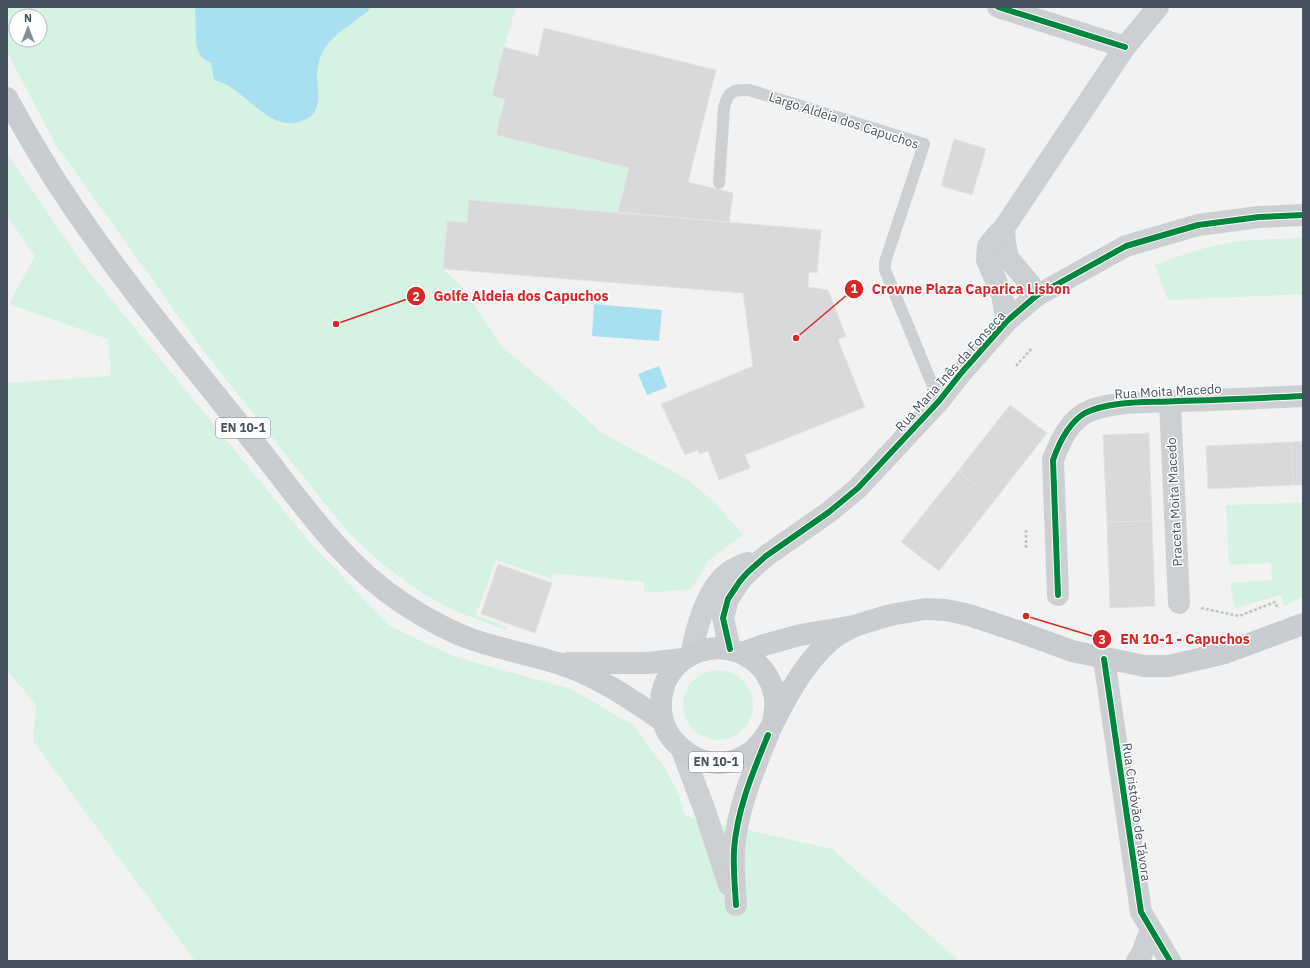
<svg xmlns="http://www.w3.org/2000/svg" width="1310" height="968" font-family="'IBM Plex Sans',sans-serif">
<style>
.green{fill:#d5f2e2;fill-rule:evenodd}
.water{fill:#a8e0f1}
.building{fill:#d9d9dc;stroke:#e3e3e4}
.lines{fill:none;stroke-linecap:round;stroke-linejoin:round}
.path{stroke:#bac7c3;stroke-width:2.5;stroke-dasharray:3 2;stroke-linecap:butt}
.service{stroke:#cdd0d3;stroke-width:12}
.minor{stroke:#cdd0d3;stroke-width:22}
.tertiary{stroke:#cdd0d3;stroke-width:22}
.primary{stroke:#c9cdd0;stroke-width:22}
.cycleway-casing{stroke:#fff;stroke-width:8}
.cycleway{stroke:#00873e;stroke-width:6}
.labels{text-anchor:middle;stroke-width:3;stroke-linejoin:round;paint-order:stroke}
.shield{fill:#fff;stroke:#7e8790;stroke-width:1}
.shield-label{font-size:12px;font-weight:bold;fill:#475360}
.street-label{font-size:13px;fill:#475360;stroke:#fff}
.leader{fill:none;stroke:#d62828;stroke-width:1.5}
.callout-dot{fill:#d62828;stroke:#fff;stroke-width:1.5}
.mark-label{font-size:12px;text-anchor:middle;font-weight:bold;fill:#fff}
.callout-label{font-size:14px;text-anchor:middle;font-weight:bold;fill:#d62828;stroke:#fff;stroke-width:3;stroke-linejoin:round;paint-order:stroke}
</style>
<rect width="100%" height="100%" fill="#f2f2f2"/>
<g class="green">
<path d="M7,7H516L504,47L505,99L496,135L629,168L618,212L469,200L467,223L447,221L443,269L462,287L502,347L552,388L602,433L687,479L718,506L743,535L709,560L691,589L645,593L643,582L553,573L552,579L496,560L476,615L507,627L506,630L455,611L422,593L381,563L347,531L205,353L56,145L7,52ZM16,16H40V40H16Z"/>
<path d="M7,152L12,161L85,267L312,545L390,626L455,657L571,689L633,725L664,767L677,790L685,816L832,849L959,961H195L33,741L36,705L7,670V383L111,376L108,339L9,304L35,256L7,216Z"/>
<path d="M1303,238V294L1168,300L1155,265C1183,254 1211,245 1241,241C1261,239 1283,239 1303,238Z"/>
<path d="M1303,503V596L1284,607L1281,595L1235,608L1230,583L1272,580L1271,563L1229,565L1226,505Z"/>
<circle cx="718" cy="705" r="35"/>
</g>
<g class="water">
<path d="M195,7H371L368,11C343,32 317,40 317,78C318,93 321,100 314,113C311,117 308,118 304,120C269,136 245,86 214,80L211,63C205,60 201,57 198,51C195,45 196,16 195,7Z"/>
<path d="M594,304L662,310L659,341L592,336Z"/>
<path d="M659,366L667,387L647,395L638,374Z"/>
</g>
<g class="building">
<path d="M544,28L716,70L688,182L733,193L729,222L618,212L629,168L496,135L505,99L492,96L504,47L538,56Z"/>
<path d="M954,139L986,149L972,195L941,186Z"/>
<path d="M469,200L821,230L817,273L809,272L808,287L828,290L846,336L838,340L865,407L745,455L750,468L719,480L708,451L699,454L698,450L685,455L661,404L753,366L743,293L443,269L447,221L467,223Z"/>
<path d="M1010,405L1047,433L995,500L958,471Z"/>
<path d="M1149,433L1152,521L1107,522L1103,435Z"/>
<path d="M1303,441V485H1293L1291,442Z"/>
<path d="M1291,442L1293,485L1208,489L1206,446Z"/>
<path d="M958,471L995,500L939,571L901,542Z"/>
<path d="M1152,521L1155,606L1110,608L1107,522Z"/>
<path d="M498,564L552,583L535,633L481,614Z"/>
</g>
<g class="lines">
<g class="path">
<path d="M1016,366L1032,348"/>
<path d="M1026,530V548"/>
<path d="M1201,608L1239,616L1275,602L1278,609"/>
</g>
<path class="service" d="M719,183L724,107C729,90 733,90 749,90L924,144L885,262V270L939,401"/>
<g class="minor">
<path d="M998,7L1125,47"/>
<path d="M1004,228L1005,243L1008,258L1030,284L1036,296"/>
<path d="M1007,321L1002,295L987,260L988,246L996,236L1004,228L1125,47L1158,7"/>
<path d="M1170,402L1179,603"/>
<path d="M1058,595L1053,460C1059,443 1068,423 1085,413C1111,400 1149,403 1178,401C1220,400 1261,398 1303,396"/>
<path d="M1104,659L1141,912L1170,961"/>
<path d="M1137,961L1141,956L1151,929"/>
</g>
<g class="tertiary">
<path d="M730,649L723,618L728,599L740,581L748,572L766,556L829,512L858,488L939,401L962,372L1007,321L1036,296L1126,246L1198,225L1259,217L1303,215"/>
<path d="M691,655C696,629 706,588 729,572C735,568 741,565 748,563"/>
<path d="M682,750L705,811L729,885"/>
<path d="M736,905C735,887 733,868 734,850C737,809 753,772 768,735"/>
</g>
<g class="primary">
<path d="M7,98C27,135 49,172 73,207C128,288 191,364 252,440C298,497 339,561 401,602C422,616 446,630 471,639C499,649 528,654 557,663C596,675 629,698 663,721"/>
<path d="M742,653L764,645L800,635L854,626L890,615L925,609L946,610L969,615L1020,632L1072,651L1144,666H1169L1225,653L1303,624"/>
<path d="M569,663H648L683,659"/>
<path d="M772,726C775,715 777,704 774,693C763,645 701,632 671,672C665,681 661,692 661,703C660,717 665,732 675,742C689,757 708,766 729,762C767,754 774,715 793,687C803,670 816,653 831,640C836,636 843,632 849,629"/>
</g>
<g class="cycleway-casing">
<g id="cycleway">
<path d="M998,7L1125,47"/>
<path d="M1058,595L1053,460C1059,443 1068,423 1085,413C1111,400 1149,403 1178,401C1220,400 1261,398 1303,396"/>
<path d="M730,649L723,618L728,599L740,581L748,572L766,556L829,512L858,488L939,401L962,372L1007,321L1036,296L1126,246L1198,225L1259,217L1303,215"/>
<path d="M1104,659L1141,912L1170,961"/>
<path d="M736,905C735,887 733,868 734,850C737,809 753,772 768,735"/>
</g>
</g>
<use href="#cycleway" class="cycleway"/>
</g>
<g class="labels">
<g class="shield">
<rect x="216" y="418" width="54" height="20" rx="3"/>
<rect x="689" y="752" width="54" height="20" rx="3"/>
</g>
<g class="shield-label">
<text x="243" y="432">EN 10-1</text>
<text x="716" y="766">EN 10-1</text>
</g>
<g class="street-label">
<text transform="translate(844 120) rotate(18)" y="5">Largo Aldeia dos Capuchos</text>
<text transform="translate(950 371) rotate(-48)" y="5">Rua Maria Inês da Fonseca</text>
<text transform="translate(1168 391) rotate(-3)" y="5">Rua Moita Macedo</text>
<text transform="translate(1174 502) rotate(-93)" y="5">Praceta Moita Macedo</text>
<text transform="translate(1137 812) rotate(82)" y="5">Rua Cristóvão de Távora</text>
</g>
</g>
<path class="leader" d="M796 338L854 289M336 324L416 296M1026 616L1102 639"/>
<g class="callout-dot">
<circle cx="796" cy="338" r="4"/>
<circle cx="336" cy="324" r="4"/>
<circle cx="1026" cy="616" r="4"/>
<circle cx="854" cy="289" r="10"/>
<circle cx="416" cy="296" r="10"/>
<circle cx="1102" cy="639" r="10"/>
</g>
<g class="mark-label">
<text x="854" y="293">1</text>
<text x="416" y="301">2</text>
<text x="1102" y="644">3</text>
</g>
<g class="callout-label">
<text x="971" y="294">Crowne Plaza Caparica Lisbon</text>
<text x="521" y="301">Golfe Aldeia dos Capuchos</text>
<text x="1185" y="644">EN 10-1 - Capuchos</text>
</g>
<rect width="1310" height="968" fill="none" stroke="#475360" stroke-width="16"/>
<g transform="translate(28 28)"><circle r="19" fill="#ffffff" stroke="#b5babf"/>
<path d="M0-3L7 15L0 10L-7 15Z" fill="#838b93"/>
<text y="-6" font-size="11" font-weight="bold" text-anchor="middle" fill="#475360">N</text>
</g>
</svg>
